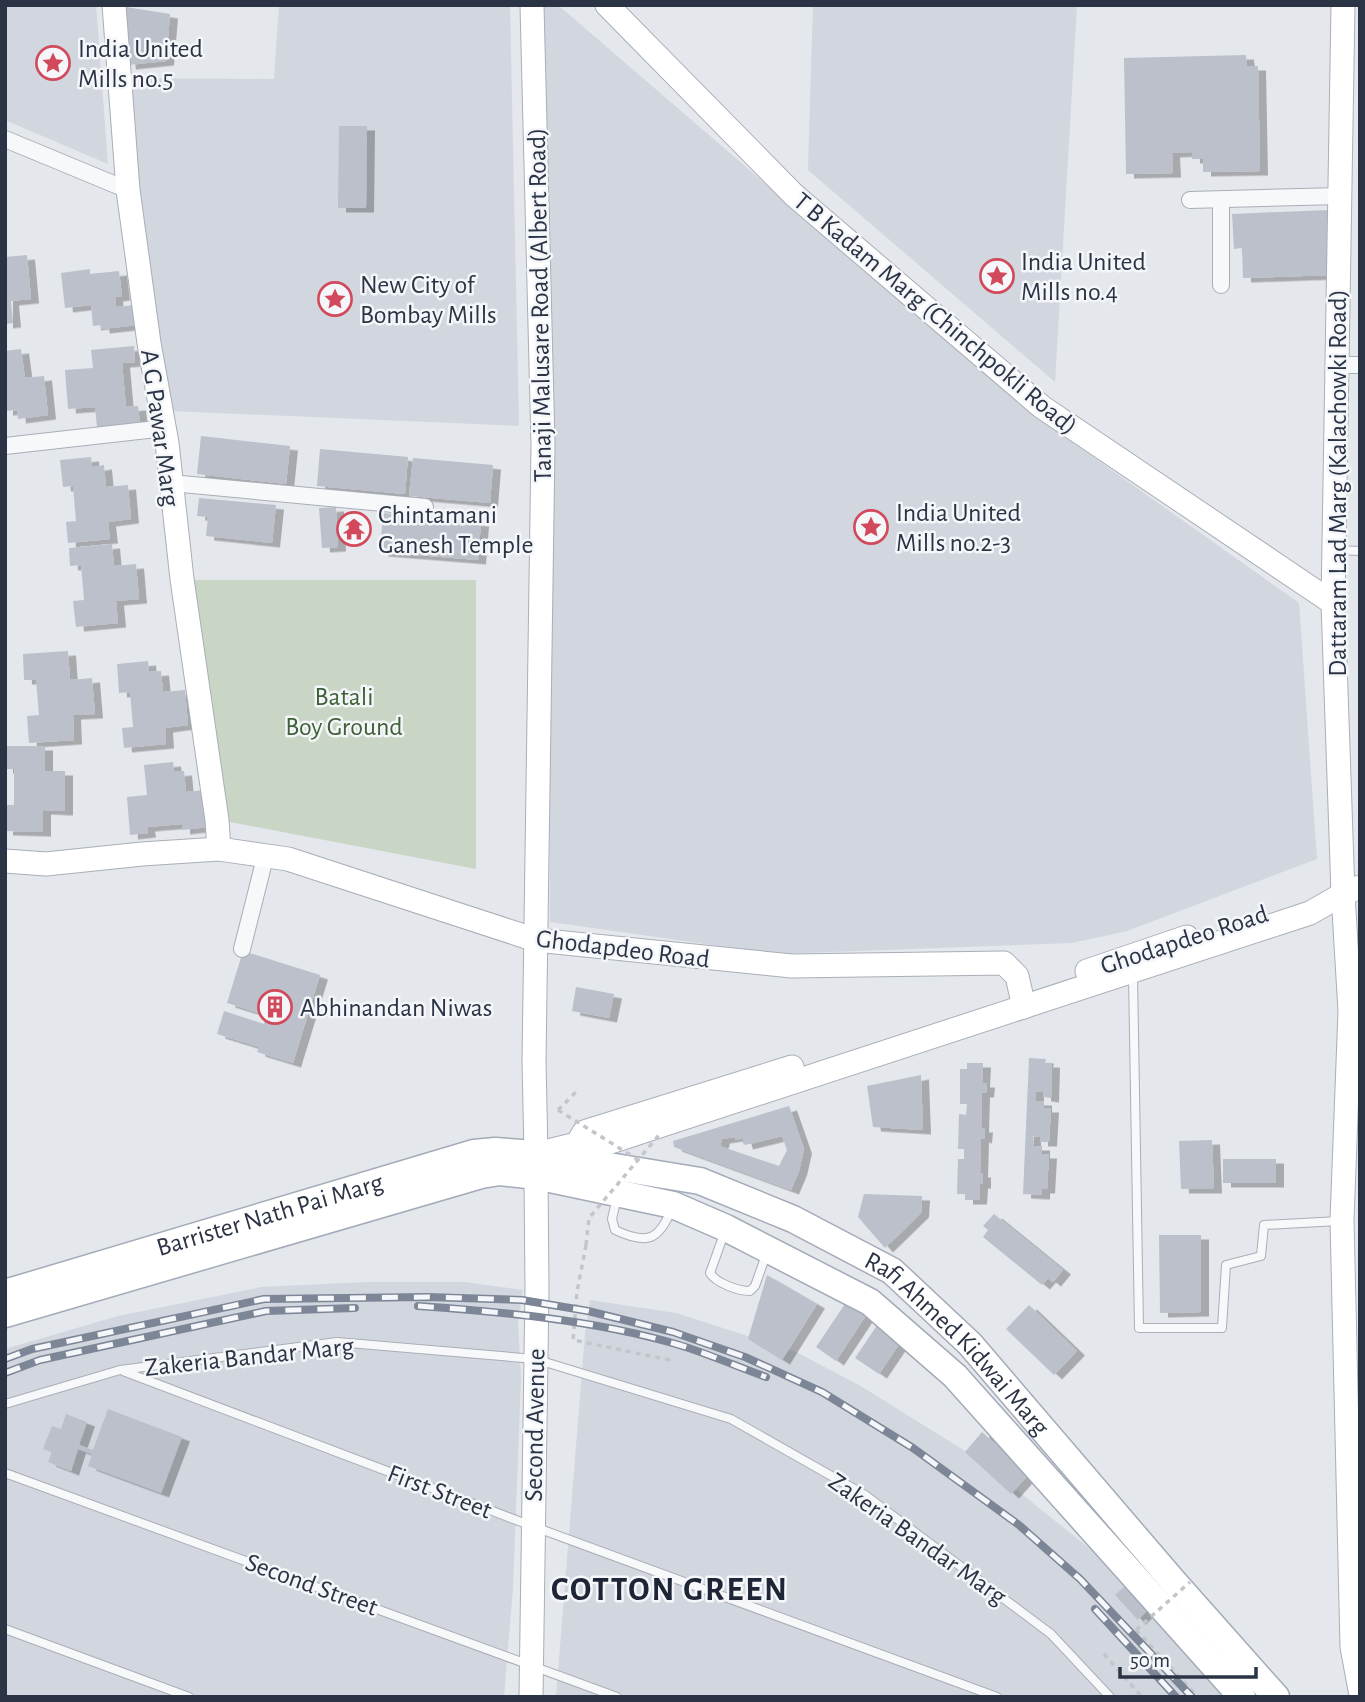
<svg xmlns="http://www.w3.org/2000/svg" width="1365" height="1702" font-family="'Alegreya Sans',sans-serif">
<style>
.built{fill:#d2d6de}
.green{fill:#c9d6c5}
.building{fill:#bbc0ca;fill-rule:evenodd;filter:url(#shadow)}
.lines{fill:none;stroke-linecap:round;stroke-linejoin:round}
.lane-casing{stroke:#a9aeb7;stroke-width:10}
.street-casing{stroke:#a9aeb7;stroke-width:18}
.secondary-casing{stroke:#a9aeb7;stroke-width:25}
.primary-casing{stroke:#a3abb8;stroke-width:29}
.path{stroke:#c2c5cb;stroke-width:3.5;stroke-dasharray:5 5;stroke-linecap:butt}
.lane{stroke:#f7f8fa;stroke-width:8}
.street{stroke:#f7f8fa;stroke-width:16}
.secondary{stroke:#fff;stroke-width:23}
.primary{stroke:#fff;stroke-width:26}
.rail-casing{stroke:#7d8696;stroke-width:8}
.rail{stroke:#f4f6f9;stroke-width:5;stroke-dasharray:16;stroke-linecap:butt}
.path-bridge{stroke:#c2c5cb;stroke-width:3.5;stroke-dasharray:5 5;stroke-linecap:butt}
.labels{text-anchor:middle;stroke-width:5;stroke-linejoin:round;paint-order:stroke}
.poi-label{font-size:26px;fill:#2b3445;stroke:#f4f6f9;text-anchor:start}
.street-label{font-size:26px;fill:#2b3445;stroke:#f4f6f9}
.park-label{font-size:26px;fill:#3f6138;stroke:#f4f6f9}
.district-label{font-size:33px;font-weight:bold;letter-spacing:2px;fill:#1d2536;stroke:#f4f6f9}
</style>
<defs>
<filter id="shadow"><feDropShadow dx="8" dy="4.5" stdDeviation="0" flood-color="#0004"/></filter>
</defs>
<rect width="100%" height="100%" fill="#e4e7ec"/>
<g class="built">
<path d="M5,5H96L108,164L5,120Z"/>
<path d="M279,5H510L519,426L171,411L137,186L127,78L274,79Z"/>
<path d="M540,5H558L1034,415L1299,603L1317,859L1127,931L1072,943L776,954L550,922L549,451Z"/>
<path d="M813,5H1077L1055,382L808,170Z"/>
<path d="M367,1282H465L523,1290L518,1323L521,1378L513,1588L504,1697H5V1349L118,1316L262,1287Z"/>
<path d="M590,1300L676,1313L794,1351L859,1385L978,1459L1094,1552L1229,1697H556L585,1334Z"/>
</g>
<path class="green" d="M184,580H476V869L220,820Z"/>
<g class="building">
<path d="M126,7L170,14L166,61L128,65L124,40Z"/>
<path d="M1246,55L1247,66H1258L1260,171L1203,172V159H1192V152L1172,153L1173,173L1126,174L1124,58Z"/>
<path d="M339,126H367L366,208H338Z"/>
<path d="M1329,210L1331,275L1243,278L1242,248L1234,249L1232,214Z"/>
<path d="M27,255L31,299L11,301L13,323L5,324V257Z"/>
<path d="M90,269V274L119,271L122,296L115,297L116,307L135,305L138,325L102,329L101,325L93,326L91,305L65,308L61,273Z"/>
<path d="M134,346L135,362L122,363L126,407L138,406L140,424L97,427L95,407L68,409L65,370L93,368L91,350Z"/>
<path d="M21,349L25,378L44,376L48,415L18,419L17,410L5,411V351Z"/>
<path d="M201,436L290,446L286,484L197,474Z"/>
<path d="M320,449L408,457L405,494L317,486Z"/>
<path d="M91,457L92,467L104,465L106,487L128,485L131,519L108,522L110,539L68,543L66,522L76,521L73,486L63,487L60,460Z"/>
<path d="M413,458L493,465L490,503L409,496Z"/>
<path d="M199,498L276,505L272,543L206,536L208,517L197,516Z"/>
<path d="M336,507L338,547L322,548L319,508Z"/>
<path d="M383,513L481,522L478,560L380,552Z"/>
<path d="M112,544L114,566L136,564L139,599L116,601L118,623L76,627L73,601L84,600L81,565L70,566L69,548Z"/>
<path d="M68,651L70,680L92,678L95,714L73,715L74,740L29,743L27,716L39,715L36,680H24L23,654Z"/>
<path d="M148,661L149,672L161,671L163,692L185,690L188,725L165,728L166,744L124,748L122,728L133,727L130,692L119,693L117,664Z"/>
<path d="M5,746H45V771H65V811L43,810V832L5,831V805H14V769H5Z"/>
<path d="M173,762L174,772L184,771L186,792L204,790L208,827L182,830V824L147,827L148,833L130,835L127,797L147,795L144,765Z"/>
<path d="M243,951L320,975L293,1063L257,1052L259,1047L217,1034L224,1011L264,1024L266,1015L227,1003Z"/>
<path d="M576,987L614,994L609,1018L572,1011Z"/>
<path d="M1029,1058L1046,1059L1045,1063H1052L1051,1098L1043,1097V1092H1036V1101H1044V1108H1051L1049,1142H1040V1137L1033,1136V1146H1042V1154H1049L1047,1189H1042V1195L1023,1194Z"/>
<path d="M967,1063H983L982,1083H987L986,1093H982L981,1128H985L984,1139L981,1138L980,1173H983V1184H980L979,1200H965V1194H957L958,1159H964V1149H958L959,1114L966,1115L967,1104H960V1069H967Z"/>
<path d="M921,1075L923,1130L873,1127L867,1086Z"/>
<path d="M789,1106L804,1149L799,1171L791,1190L674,1147L673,1141ZM782,1136L787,1150L779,1166L720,1146L722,1139L735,1137L736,1140L743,1138L745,1145Z"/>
<path d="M1212,1140L1214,1189H1181L1179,1141Z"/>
<rect x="1223" y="1159" width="53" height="24"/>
<path d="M864,1194L922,1196L921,1213L885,1248L858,1217Z"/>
<path d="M994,1214L1063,1270L1053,1282L1048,1278L1042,1285L983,1237L988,1230L983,1226Z"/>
<path d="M1159,1235H1201V1312L1160,1313Z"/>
<path d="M767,1275L817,1304L782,1360L748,1339Z"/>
<path d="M847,1301L867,1314L836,1361L816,1347Z"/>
<path d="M1029,1305L1077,1351L1054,1375L1006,1329Z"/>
<path d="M880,1321L904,1337L879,1374L855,1358Z"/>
<path d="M108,1409L182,1437L161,1493L88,1466L92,1454L78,1449L71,1471L48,1462L52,1452L43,1449L52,1426L61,1429L66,1414L87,1422L79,1445L93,1450Z"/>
<path d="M982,1432L1029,1474L1011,1494L965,1452Z"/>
<path d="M1127,1584L1150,1608L1138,1620L1115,1595Z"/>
</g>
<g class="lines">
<g class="lane-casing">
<g id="lane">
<path d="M1337,550L1360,551"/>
<path d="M1133,975L1139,1328H1222L1226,1265L1261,1256L1264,1225L1339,1221"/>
<path d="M617,1197L612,1219L615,1230C647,1245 659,1241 672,1208"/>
<path d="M725,1231L710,1273C716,1283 738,1291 750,1291L755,1286L767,1252"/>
<path d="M123,1371L532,1526L997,1697"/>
<path d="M5,1404L120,1370L337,1342L535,1359L731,1419L865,1495L1051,1634L1110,1697"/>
<path d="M5,1473L617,1697"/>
<path d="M5,1629L189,1697"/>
</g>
</g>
<g class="street-casing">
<g id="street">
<path d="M5,139L128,190"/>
<path d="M1190,200L1340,196"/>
<path d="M1221,201V285"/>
<path d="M1336,365H1360"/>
<path d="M5,446L165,428"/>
<path d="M171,483L425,507"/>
<path d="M242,949L266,854"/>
</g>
</g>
<g class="secondary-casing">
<g id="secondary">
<path d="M114,5L128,190L149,343L167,443L182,579L217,820L219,849"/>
<path d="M532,5L543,445L534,1061L536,1154L577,1144L592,1148L1310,913L1343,894L1360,887"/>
<path d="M607,5L794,195L1042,407L1333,603"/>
<path d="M1343,5L1333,603L1343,894L1350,1011L1342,1220L1352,1647L1360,1690"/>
<path d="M5,861L46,864L142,854L219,849L288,859L536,940L792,966L1004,963L1017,976L1024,1007"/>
<path d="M1087,971L1187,937"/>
<path d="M577,1144L584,1132L792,1067"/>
<path d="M531,1697L537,1288L536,1176"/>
</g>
</g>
<g class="primary-casing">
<g id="primary">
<path id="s1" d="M5,1293L474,1153L495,1151L536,1154L700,1181L793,1219L892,1271L970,1344L1173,1581L1276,1697"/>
<path d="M5,1314L481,1175L500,1172L536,1176L673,1205L726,1228L870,1302L955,1376L1242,1697"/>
</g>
</g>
<g class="path">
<path d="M558,1110L576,1092"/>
<path d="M586,1245L577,1292L573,1340L670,1360"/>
<path d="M1136,1630L1198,1697"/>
<path d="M1104,1654L1142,1697"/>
</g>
<use href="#lane" class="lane"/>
<use href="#street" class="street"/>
<use href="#secondary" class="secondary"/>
<use href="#primary" class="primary"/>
<g class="rail-casing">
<g id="rail">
<path d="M418,1306C504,1312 593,1320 676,1344C706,1353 736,1366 766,1377"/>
<path d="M5,1359L32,1349L264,1299L427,1297L522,1300L588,1311L673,1332L745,1357L822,1392L913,1448L1019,1525L1080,1579L1192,1697"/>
<path d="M5,1373L40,1360L266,1311L355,1308"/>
<path d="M1095,1609L1176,1697"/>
</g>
</g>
<use href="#rail" class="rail"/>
<g class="path-bridge">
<path d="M558,1110L637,1159"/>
<path d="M586,1245L589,1218L659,1135"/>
<path d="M1136,1630L1190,1582"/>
</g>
</g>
<defs>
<g id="sight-ring" transform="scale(1.75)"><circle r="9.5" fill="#f4f6f9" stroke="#d1495b" stroke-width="1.5"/><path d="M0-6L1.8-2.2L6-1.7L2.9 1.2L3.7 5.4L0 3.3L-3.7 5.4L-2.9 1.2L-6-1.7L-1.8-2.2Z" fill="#d1495b"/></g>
<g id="temple-ring" transform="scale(1.75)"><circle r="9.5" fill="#f4f6f9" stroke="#d1495b" stroke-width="1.5"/><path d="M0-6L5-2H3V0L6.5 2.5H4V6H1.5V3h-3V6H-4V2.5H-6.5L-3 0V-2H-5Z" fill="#d1495b"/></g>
<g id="building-ring" transform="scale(1.75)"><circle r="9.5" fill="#f4f6f9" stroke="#d1495b" stroke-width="1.5"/><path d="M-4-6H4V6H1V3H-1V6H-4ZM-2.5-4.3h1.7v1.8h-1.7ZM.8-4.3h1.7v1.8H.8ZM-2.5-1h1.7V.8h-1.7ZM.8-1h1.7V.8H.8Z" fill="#d1495b"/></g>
</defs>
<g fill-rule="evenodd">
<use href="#sight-ring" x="53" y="63"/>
<use href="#sight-ring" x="997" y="276"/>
<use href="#sight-ring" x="335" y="299"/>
<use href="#sight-ring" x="871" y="527"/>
<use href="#temple-ring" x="354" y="529"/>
<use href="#building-ring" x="275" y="1007"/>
</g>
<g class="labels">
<g class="poi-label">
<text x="78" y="57">India United<tspan x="78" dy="30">Mills no.5</tspan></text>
<text x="1021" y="270">India United<tspan x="1021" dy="30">Mills no.4</tspan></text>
<text x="360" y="293">New City of<tspan x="360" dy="30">Bombay Mills</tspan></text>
<text x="896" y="521">India United<tspan x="896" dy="30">Mills no.2-3</tspan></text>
<text x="378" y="523">Chintamani<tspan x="378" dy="30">Ganesh Temple</tspan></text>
<text x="300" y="1016">Abhinandan Niwas</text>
</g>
<g class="street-label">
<text transform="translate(539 305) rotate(-91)" y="9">Tanaji Malusare Road (Albert Road)</text>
<text transform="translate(936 313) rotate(40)" y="9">T B Kadam Marg (Chinchpokli Road)</text>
<text transform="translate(161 428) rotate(82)" y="9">A G Pawar Marg</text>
<text transform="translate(1337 483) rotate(-90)" y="9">Dattaram Lad Marg (Kalachowki Road)</text>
<text transform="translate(1184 939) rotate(-18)" y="9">Ghodapdeo Road</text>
<text transform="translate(623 948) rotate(7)" y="9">Ghodapdeo Road</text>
<text dy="9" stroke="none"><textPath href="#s1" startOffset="276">Barrister Nath Pai Marg</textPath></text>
<text dy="9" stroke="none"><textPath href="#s1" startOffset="1027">Rafi Ahmed Kidwai Marg</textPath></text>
<text transform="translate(249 1356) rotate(-6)" y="9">Zakeria Bandar Marg</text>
<text transform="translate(534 1425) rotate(-89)" y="9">Second Avenue</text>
<text transform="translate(440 1491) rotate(21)" y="9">First Street</text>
<text transform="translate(918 1538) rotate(35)" y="9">Zakeria Bandar Marg</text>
<text transform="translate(312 1584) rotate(20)" y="9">Second Street</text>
</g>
<g class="park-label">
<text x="344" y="705">Batali<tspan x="344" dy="30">Boy Ground</tspan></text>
</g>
<g class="district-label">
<text x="670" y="1600">COTTON GREEN</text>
</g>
</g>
<rect width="1365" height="1702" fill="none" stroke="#2b3445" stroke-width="14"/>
<path d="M1120 1667v10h136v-10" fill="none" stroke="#2b3445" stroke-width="3.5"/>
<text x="1130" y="1667" font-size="21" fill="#2b3445" stroke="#f4f6f9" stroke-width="5" paint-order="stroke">50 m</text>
</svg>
